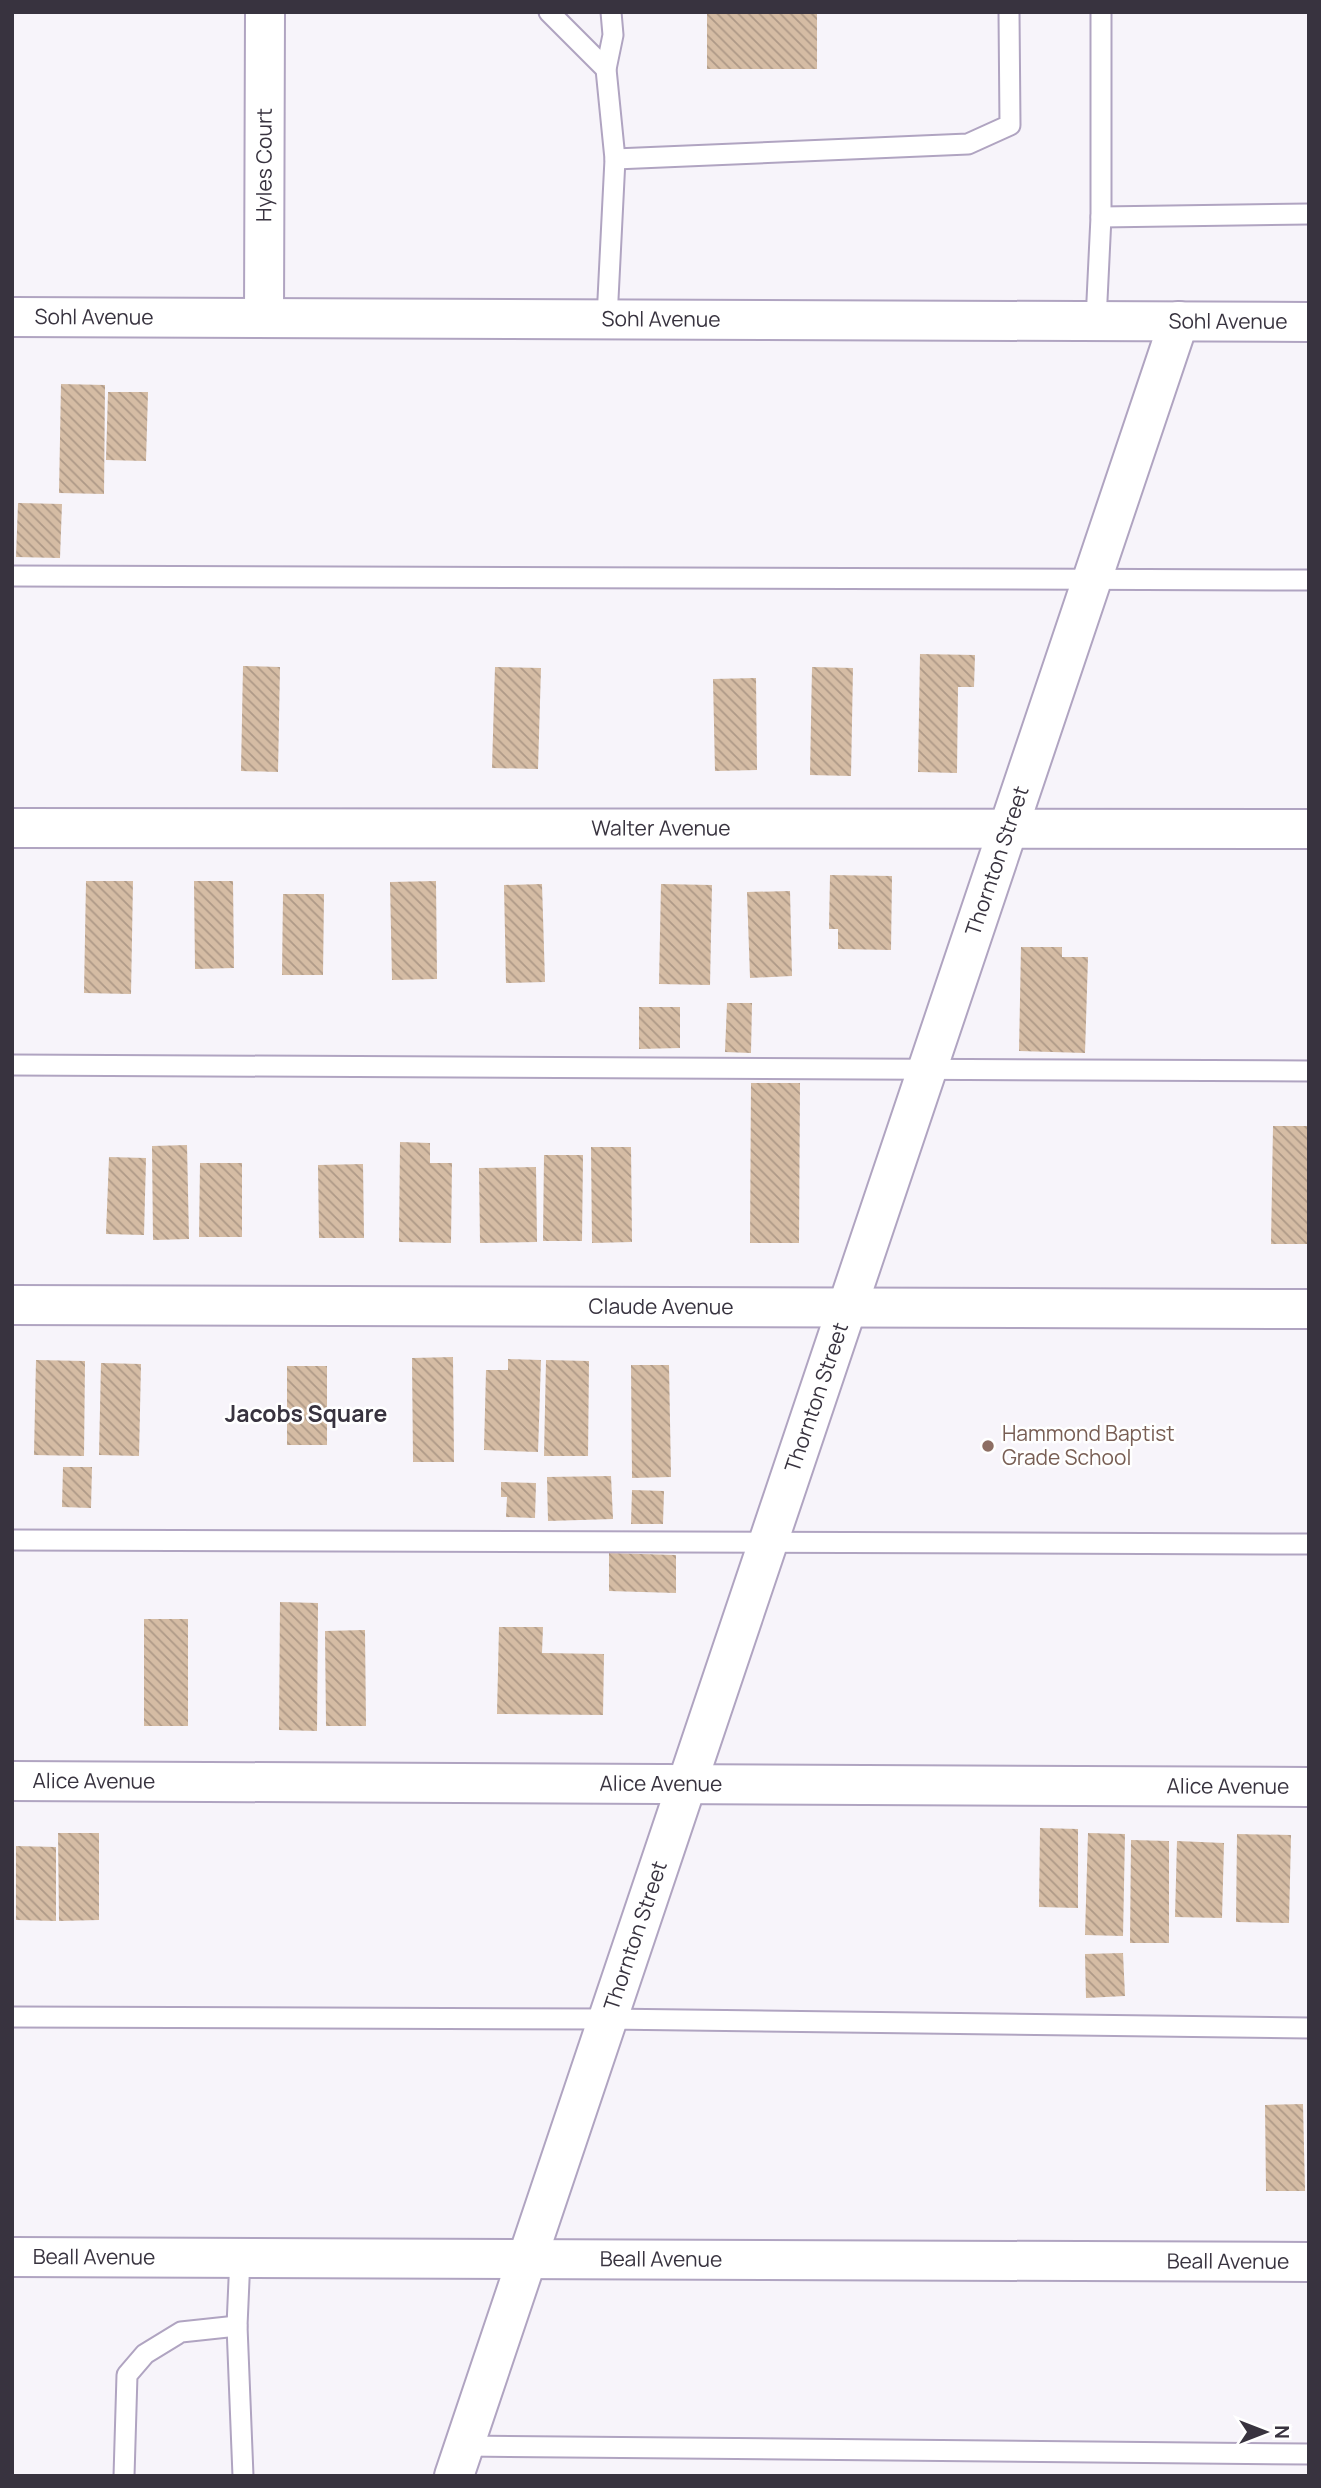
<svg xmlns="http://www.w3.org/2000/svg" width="1321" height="2488" font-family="Manrope,sans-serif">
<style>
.building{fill:url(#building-back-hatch)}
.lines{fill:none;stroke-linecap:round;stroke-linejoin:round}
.service-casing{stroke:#b0a4c1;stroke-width:23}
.minor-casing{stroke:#b0a4c1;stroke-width:42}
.tertiary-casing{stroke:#b0a4c1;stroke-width:42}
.service{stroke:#fff;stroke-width:19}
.minor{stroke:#fff;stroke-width:38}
.tertiary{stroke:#fff;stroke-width:38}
.education-dot{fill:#8d6e63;stroke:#fff;stroke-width:2.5}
.labels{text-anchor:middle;stroke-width:5;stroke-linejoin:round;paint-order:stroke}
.street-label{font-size:21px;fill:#38333f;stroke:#fff}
.education-label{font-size:21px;fill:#785e54;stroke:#fff;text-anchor:start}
.neighbourhood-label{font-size:23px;font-weight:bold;fill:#38333f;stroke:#fff}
</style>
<defs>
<pattern id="building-back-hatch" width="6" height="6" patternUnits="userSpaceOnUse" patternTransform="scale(1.75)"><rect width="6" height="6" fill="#d5bca4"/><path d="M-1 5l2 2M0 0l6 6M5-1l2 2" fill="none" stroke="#ae9987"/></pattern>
</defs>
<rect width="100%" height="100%" fill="#f7f4fa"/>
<g class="building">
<rect x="707" y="12" width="110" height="57"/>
<path d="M61,384L105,385L104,494L59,493Z"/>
<path d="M108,392H148L146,461L106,460Z"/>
<path d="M18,503L62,504L60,558L16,557Z"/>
<path d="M920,654L975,655L974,687H958L957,773L918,772Z"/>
<path d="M243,666L280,667L278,772L241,771Z"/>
<path d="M495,667L541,668L538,769L492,768Z"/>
<path d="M812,667L853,668L851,776L810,775Z"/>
<path d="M756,678L757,770L715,771L713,679Z"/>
<path d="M830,875L892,876L891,950L838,949V929H829Z"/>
<path d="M86,881H133L131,994L84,993Z"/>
<path d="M194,881H233L234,968L195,969Z"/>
<path d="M436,881L437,979L392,980L390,882Z"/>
<path d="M542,884L545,982L506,983L504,885Z"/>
<path d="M661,884L712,885L710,985L659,984Z"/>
<path d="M790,891L792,976L750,978L747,892Z"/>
<path d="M283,894H324L323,975H282Z"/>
<path d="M1021,947H1062V957H1088L1085,1053L1019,1051Z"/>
<path d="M727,1003H752L751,1053L725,1052Z"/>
<path d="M639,1007H680V1048L639,1049Z"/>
<path d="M751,1083H800L799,1243H750Z"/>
<path d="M1273,1126H1309V1244H1271Z"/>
<path d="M400,1142L430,1143V1163H452L451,1243L399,1242Z"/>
<path d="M187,1145L189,1239L153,1240L152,1146Z"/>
<path d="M591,1147H631L632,1242L592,1243Z"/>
<path d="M544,1155H583L582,1241H543Z"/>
<path d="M109,1157L146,1158L144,1235L106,1234Z"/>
<path d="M200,1163H242V1237H199Z"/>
<path d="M363,1164L364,1238H319L318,1165Z"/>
<path d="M536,1167L537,1242L480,1243L479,1168Z"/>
<path d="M453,1357L454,1462H413L412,1358Z"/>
<path d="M508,1359L541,1360L538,1452L484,1450L486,1370H508Z"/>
<path d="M36,1360L85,1361L84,1456L34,1455Z"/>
<path d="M546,1360L589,1361L588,1456H544Z"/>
<path d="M101,1363L141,1364L139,1456L99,1455Z"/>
<path d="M631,1365H669L671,1477L632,1478Z"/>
<rect x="287" y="1366" width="40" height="79"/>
<path d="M63,1467H92L91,1508L62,1507Z"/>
<path d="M611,1476L613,1519L548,1521L547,1477Z"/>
<path d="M501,1482L536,1483L535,1518L506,1517L507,1497H501Z"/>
<path d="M632,1490L664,1491L663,1524H631Z"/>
<path d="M609,1553L676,1555V1593L609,1591Z"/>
<path d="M280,1602L318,1603L317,1731L279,1730Z"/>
<rect x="144" y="1619" width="44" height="107"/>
<path d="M499,1627H543L542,1653L604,1654L603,1715L497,1714Z"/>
<path d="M365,1630L366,1726H326L325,1631Z"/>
<path d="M1040,1828L1078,1829V1908L1039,1907Z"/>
<path d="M58,1833H99V1920L59,1921Z"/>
<path d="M1088,1833L1125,1834L1123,1936L1085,1935Z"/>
<path d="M1237,1834L1291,1835L1289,1923L1236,1922Z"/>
<path d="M1131,1840L1169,1841V1943H1130Z"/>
<path d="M1177,1841L1224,1843L1222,1918L1175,1917Z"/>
<path d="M16,1846L56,1847V1921L16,1920Z"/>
<path d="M1123,1953L1125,1996L1086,1998L1085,1954Z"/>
<path d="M1303,2104L1305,2191H1266L1265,2105Z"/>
</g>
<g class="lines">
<g class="service-casing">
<g id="service">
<path d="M549,12L606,69"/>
<path d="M615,159L968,144L1010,125L1009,12"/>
<path d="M1101,217L1309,214"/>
<path d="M607,319L615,159L606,69L613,35L611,12"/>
<path d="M1096,321L1101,217V12"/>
<path d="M12,576L1309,580"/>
<path d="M12,1065L1309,1071"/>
<path d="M12,1540L1309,1544"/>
<path d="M12,2017L607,2019L1309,2028"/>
<path d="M240,2257L237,2326L243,2476"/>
<path d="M464,2446L1309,2454"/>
<path d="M124,2476L127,2375L145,2354L181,2332L237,2326"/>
</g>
</g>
<g class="minor-casing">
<g id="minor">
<path id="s1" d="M264,317L265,12"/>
<path id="s2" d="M12,828L1309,829"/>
<path id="s3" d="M12,1305L1309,1309"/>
<path id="s4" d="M12,1781L1309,1787"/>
<path id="s5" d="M12,2257L1309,2262"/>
<path id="s6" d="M454,2476L1179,321"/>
</g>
</g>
<g class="tertiary-casing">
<g id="tertiary">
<path id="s7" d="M12,317L1309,322"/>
</g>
</g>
<use href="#service" class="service"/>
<use href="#minor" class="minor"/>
<use href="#tertiary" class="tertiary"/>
</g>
<circle class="education-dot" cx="988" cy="1446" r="7"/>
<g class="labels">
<g class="street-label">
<text dy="7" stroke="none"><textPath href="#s1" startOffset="152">Hyles Court</textPath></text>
<text dy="7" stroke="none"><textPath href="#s7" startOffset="82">Sohl Avenue</textPath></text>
<text dy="7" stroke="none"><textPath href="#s7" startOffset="649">Sohl Avenue</textPath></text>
<text dy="7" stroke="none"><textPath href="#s7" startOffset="1216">Sohl Avenue</textPath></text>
<text dy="7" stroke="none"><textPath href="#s2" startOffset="649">Walter Avenue</textPath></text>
<text dy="7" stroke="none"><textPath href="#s6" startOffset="1704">Thornton Street</textPath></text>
<text dy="7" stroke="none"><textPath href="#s3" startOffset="649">Claude Avenue</textPath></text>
<text dy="7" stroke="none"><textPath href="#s6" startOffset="1138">Thornton Street</textPath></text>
<text dy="7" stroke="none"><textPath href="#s4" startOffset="82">Alice Avenue</textPath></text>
<text dy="7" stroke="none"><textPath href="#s4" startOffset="649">Alice Avenue</textPath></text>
<text dy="7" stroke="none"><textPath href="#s4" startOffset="1216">Alice Avenue</textPath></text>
<text dy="7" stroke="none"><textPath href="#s6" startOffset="570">Thornton Street</textPath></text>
<text dy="7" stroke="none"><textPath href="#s5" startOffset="82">Beall Avenue</textPath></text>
<text dy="7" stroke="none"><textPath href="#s5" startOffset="649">Beall Avenue</textPath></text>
<text dy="7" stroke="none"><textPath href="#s5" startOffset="1216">Beall Avenue</textPath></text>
</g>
<g class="education-label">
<text x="1002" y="1441">Hammond Baptist<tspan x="1002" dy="24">Grade School</tspan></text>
</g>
<g class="neighbourhood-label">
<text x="306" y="1422">Jacobs Square</text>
</g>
</g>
<rect width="1321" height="2488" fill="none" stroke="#38333f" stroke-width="28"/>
<g transform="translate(1265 2432) rotate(90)" stroke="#ffffff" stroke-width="5" paint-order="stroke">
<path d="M0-5L12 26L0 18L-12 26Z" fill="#38333f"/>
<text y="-10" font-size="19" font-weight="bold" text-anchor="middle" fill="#38333f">N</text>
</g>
</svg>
